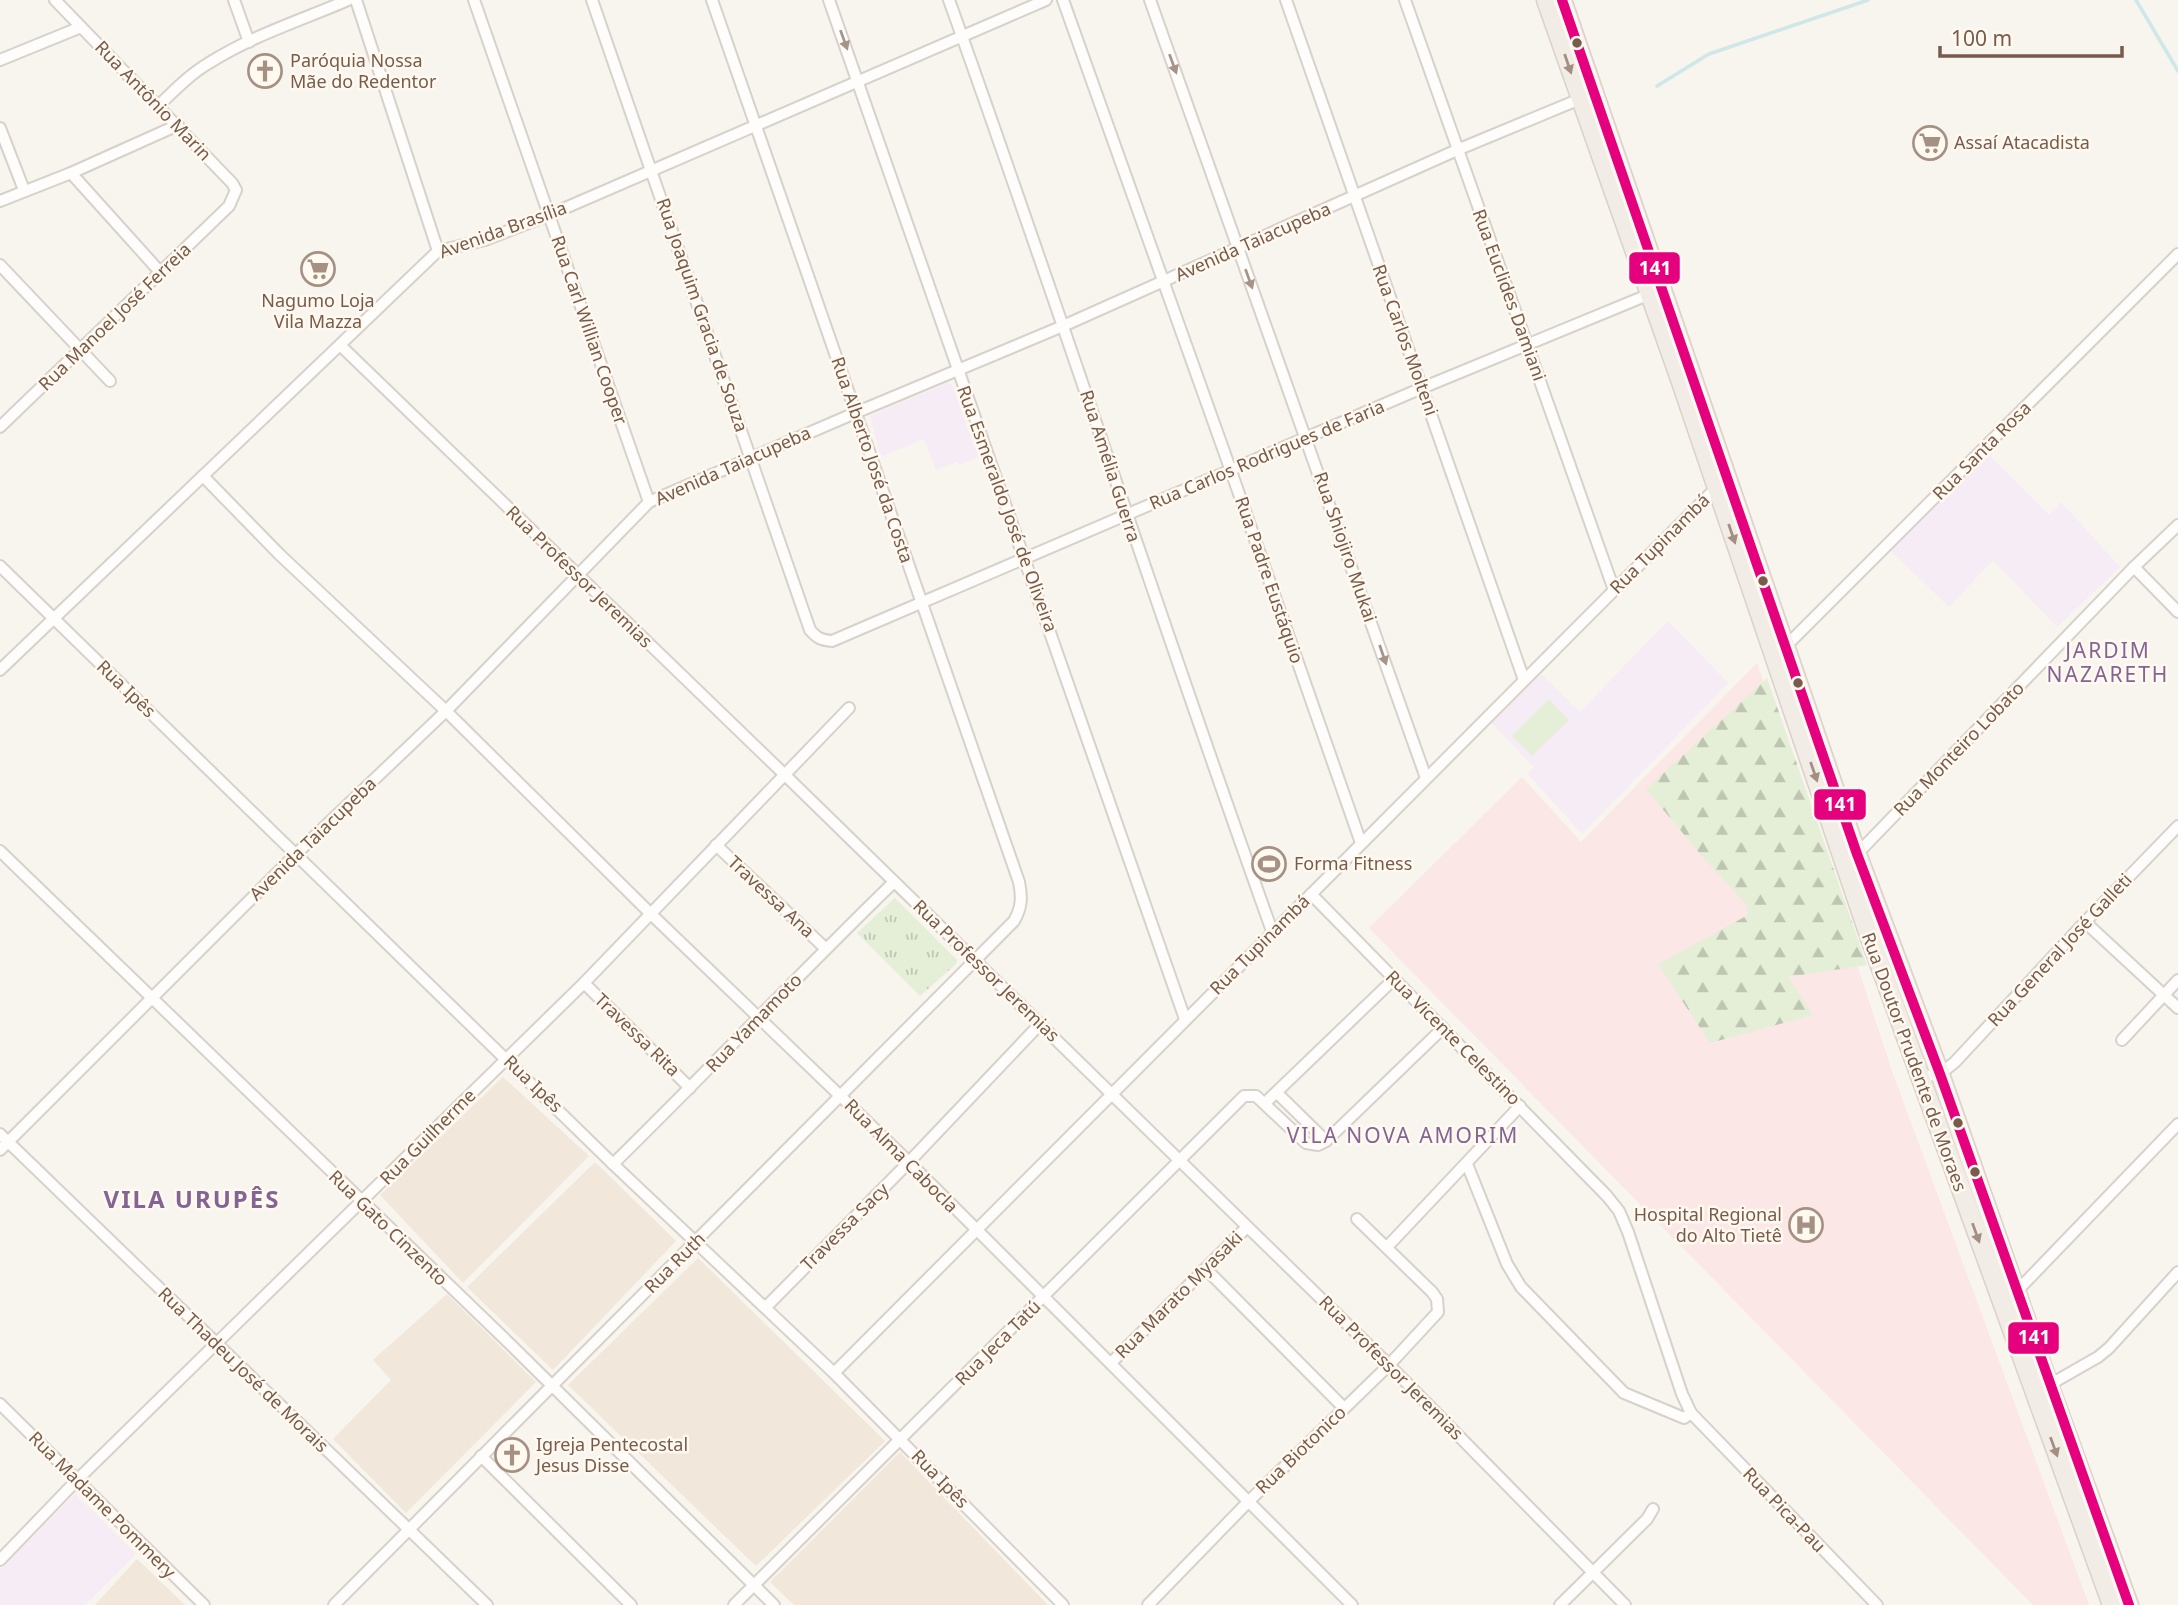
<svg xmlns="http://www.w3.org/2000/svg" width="2178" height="1605" font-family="'Noto Sans',sans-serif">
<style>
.residential{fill:#f1e7db}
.education{fill:#f5ecf5}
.medical{fill:#fae7e6}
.forest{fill:url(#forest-firs)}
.park{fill:url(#park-tufts)}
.pitch{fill:#e5efd8}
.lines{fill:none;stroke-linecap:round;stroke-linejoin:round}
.stream{stroke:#cee7e9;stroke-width:3.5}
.minor-casing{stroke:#d7d1cb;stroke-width:14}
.trunk-casing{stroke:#dad1ca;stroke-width:21}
.minor{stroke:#fefdfc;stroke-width:10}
.trunk{stroke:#f2ece6;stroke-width:18}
.bus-1-casing{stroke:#fff9f0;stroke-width:16}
.bus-1{stroke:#e5007d;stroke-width:10}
.oneway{fill:#a79489}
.oneway2{fill:#a38e81}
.bus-dot{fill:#785b4b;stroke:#fff9f0;stroke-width:2.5}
.labels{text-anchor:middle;stroke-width:5;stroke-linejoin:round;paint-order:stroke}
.poi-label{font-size:18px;fill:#785b4b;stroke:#fff9f0;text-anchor:start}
.street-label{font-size:18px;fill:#785b4b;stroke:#fff9f0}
.quarter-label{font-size:21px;letter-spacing:2px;fill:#836494;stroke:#fff9f0}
.district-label{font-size:24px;font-weight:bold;letter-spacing:2px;fill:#836494;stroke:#fff9f0}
.line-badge{stroke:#fff9f0;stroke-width:2.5}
.badge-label{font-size:19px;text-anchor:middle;font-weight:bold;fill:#fff}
</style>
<defs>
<pattern id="forest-firs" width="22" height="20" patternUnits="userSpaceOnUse" patternTransform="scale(1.75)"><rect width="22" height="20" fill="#e5efd8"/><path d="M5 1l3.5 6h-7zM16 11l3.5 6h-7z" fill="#bec5b1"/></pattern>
<pattern id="park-tufts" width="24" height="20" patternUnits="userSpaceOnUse" patternTransform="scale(1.75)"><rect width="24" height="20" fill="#e5efd8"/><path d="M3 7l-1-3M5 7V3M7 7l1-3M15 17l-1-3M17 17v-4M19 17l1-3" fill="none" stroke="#bec5b1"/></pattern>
</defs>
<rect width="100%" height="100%" fill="#f8f4ee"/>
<g class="residential">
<path d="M503,1077L589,1156L463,1283L380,1195Z"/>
<path d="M595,1162L676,1241L553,1370L467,1287Z"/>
<path d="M698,1258L885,1441L756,1566L568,1385Z"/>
<path d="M447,1294L536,1382L406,1513L333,1439L391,1380L373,1360Z"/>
<path d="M900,1452L1048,1605H794L770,1582Z"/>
<path d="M137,1559L185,1605H95Z"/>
</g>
<g class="education">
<path d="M947,383L952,385L978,457L960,465L957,462L936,470L924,439L881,457L870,416Z"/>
<path d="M1985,451L2049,515L2061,502L2120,567L2057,627L1993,560L1949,607L1889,549Z"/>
<path d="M1668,621L1728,683L1582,834L1528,774L1534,767L1491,722L1541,674L1580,712Z"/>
<path d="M75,1494L136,1554L85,1605H0V1570Z"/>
</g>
<path class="medical" d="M1757,663L1893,1074L2089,1605H2033L1369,928L1522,777L1581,842Z"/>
<path class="forest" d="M1767,678L1867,965L1788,977L1813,1015L1710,1043L1658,964L1748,915L1746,904L1701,855L1646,789Z"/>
<path class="park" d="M895,898L957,960L956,964L920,996L857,933Z"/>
<path class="pitch" d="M1549,699L1569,720L1532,756L1512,736Z"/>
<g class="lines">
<g class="stream">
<path d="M2136,0L2178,71"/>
<path d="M1657,86L1709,54L1868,0"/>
</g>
<g class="minor-casing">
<g id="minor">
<path d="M234,0L249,42"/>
<path d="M356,0L438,251"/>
<path d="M474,0L649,502"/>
<path d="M592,0L810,630C817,638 821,640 832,641L1422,388L1650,294"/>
<path d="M829,0L1185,1019"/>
<path d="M949,0C1060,309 1161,622 1272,931"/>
<path d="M1063,0L1231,471L1361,843"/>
<path d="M1150,0L1426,778"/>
<path d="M1286,0L1524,680"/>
<path d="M1405,0L1614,590"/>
<path d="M0,60L81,27"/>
<path d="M159,105C175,90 190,74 209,63C251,36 302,20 348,0"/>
<path d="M0,128L24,190"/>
<path d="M71,173L161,273"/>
<path d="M0,201L71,173L178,125"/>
<path d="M0,265L110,381"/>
<path d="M340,345L785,775L1389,1365L1625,1605"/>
<path d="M0,427L229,206L236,190L232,183L55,0"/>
<path d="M203,476L279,554L446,711L652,915L909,1162L1352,1605"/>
<path d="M0,566L613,1164L834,1373L1063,1605"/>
<path d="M2134,567L2178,612"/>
<path d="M1785,647L2178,254"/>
<path d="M0,670L438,251L485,240L549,215L1046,0"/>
<path d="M716,845L825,948"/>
<path d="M0,851L512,1346L774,1605"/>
<path d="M1857,854L2134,567L2178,525"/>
<path d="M1311,894L1607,1196L1619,1211L1628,1232L1682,1394L1691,1413L1877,1605"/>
<path d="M2085,922L2178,1008"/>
<path d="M584,983L690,1088"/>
<path d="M2122,1040L2178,980"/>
<path d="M1920,1077L1940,1074L1955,1062L2085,922L2178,826"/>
<path d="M1277,1093L1326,1141"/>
<path d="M1265,1103L1394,979"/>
<path d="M0,1134L487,1605"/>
<path d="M0,1150L296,854L446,711L649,502L855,413L1063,326L1457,150L1580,99"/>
<path d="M613,1164C708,1071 799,974 894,882"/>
<path d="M1467,1164L1507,1264L1521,1287L1624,1393L1684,1418L1691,1413"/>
<path d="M1387,1247L1520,1106"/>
<path d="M1206,1269L1344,1408"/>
<path d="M2017,1291L2178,1124"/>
<path d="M766,1307L909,1162L1040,1024"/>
<path d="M1111,1363L1247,1227"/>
<path d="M834,1373L1720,484"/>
<path d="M2049,1385L2098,1357L2109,1348L2178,1272"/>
<path d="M0,1404L204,1605"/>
<path d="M481,1456L631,1605"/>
<path d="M0,1560L77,1480L584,983L849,708"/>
<path d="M334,1605L1014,921C1022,907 1022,897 1019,882L712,0"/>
<path d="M734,1605L1244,1096H1256L1306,1143L1318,1145L1326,1141L1443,1028"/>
<path d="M1148,1605L1248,1502L1389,1365L1438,1312L1437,1299L1432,1292L1357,1219"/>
<path d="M1560,1605L1647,1519L1653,1509"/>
</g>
</g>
<g class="trunk-casing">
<g id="trunk">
<path d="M1546,0L1681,382L1870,938L2112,1605"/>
<path d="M1562,0L1857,854L1940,1074L2049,1385L2129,1605"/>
</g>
</g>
<use href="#minor" class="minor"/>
<use href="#trunk" class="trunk"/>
<g class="bus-1-casing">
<path id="bus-1" d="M1562,0L1857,854L1940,1074L2129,1605"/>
</g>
<use href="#bus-1" class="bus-1"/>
</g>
<defs><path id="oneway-solid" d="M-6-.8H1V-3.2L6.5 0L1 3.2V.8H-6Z" transform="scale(1.75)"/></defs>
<g class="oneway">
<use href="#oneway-solid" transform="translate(844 40) rotate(70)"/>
<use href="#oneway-solid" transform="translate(1173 64) rotate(70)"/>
<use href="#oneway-solid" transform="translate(1249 279) rotate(70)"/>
<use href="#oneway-solid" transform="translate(1383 655) rotate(71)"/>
</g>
<g class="oneway2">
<use href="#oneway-solid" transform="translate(1568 64) rotate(71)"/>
<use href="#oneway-solid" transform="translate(1732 534) rotate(71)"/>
<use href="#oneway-solid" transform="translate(1814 772) rotate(71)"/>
<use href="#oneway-solid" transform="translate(1976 1233) rotate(70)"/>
<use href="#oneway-solid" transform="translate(2054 1447) rotate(70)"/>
</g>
<defs>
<g id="church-ring" transform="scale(1.75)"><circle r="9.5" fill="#fff9f0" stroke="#a59184" stroke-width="1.5"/><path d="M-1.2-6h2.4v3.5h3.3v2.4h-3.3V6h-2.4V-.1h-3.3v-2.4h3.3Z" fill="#a59184"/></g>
<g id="supermarket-ring" transform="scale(1.75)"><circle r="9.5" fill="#fff9f0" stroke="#a59184" stroke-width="1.5"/><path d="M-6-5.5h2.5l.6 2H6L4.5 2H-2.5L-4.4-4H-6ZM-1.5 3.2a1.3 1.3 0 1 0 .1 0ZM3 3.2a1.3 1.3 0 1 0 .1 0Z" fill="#a59184"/></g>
<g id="stadium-ring" transform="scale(1.75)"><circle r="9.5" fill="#fff9f0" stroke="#a59184" stroke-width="1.5"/><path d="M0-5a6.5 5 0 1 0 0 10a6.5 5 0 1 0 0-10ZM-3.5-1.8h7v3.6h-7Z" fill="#a59184"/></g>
<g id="hospital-ring" transform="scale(1.75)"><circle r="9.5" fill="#fff9f0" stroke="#a59184" stroke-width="1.5"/><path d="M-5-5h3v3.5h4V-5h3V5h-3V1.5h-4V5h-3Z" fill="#a59184"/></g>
</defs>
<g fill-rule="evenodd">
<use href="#church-ring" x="265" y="71"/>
<use href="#supermarket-ring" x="1930" y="143"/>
<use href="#supermarket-ring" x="318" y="269"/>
<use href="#stadium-ring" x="1269" y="864"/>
<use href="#hospital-ring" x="1806" y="1225"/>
<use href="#church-ring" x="512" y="1455"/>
</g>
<g class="bus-dot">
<circle cx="1577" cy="43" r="6"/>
<circle cx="1763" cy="581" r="6"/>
<circle cx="1798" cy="683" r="6"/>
<circle cx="1958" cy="1123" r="6"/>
<circle cx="1975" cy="1172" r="6"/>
</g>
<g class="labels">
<g class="poi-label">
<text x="290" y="67">Paróquia Nossa<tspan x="290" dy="21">Mãe do Redentor</tspan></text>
<text x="1954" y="149">Assaí Atacadista</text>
<text x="318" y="307" text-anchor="middle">Nagumo Loja<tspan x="318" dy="21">Vila Mazza</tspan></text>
<text x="1294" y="870">Forma Fitness</text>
<text x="1782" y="1221" text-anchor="end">Hospital Regional<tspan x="1782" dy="21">do Alto Tietê</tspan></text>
<text x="536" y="1451">Igreja Pentecostal<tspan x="536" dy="21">Jesus Disse</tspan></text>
</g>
<g class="street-label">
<text transform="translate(153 101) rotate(46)" y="6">Rua Antônio Marin</text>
<text transform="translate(503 230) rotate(-20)" y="6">Avenida Brasília</text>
<text transform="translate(1253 242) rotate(-24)" y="6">Avenida Taiacupeba</text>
<text transform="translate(1509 295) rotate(70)" y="6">Rua Euclides Damiani</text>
<text transform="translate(702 315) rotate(71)" y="6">Rua Joaquim Gracia de Souza</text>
<text transform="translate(115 317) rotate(-44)" y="6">Rua Manoel José Ferreia</text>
<text transform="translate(589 330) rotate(71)" y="6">Rua Carl Willian Cooper</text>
<text transform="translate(1405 340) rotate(70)" y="6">Rua Carlos Molteni</text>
<text transform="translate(1982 451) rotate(-45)" y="6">Rua Santa Rosa</text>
<text transform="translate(1267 455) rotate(-23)" y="6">Rua Carlos Rodrigues de Faria</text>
<text transform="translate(872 460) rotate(71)" y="6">Rua Alberto José da Costa</text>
<text transform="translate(733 466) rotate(-24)" y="6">Avenida Taiacupeba</text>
<text transform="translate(1110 466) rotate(72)" y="6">Rua Amélia Guerra</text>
<text transform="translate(1007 509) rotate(70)" y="6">Rua Esmeraldo José de Oliveira</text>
<text transform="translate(1660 544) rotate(-45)" y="6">Rua Tupinambá</text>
<text transform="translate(1345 547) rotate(71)" y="6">Rua Shiojiro Mukai</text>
<text transform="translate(579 577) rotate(44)" y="6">Rua Professor Jeremias</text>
<text transform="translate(1269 580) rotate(71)" y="6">Rua Padre Eustáquio</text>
<text transform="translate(126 689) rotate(44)" y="6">Rua Ipês</text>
<text transform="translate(1959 749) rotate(-46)" y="6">Rua Monteiro Lobato</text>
<text transform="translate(313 839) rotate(-44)" y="6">Avenida Taiacupeba</text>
<text transform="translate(771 897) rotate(43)" y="6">Travessa Ana</text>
<text transform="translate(1260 945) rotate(-45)" y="6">Rua Tupinambá</text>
<text transform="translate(2060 950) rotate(-47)" y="6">Rua General José Galleti</text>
<text transform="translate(986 971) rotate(44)" y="6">Rua Professor Jeremias</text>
<text transform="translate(754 1023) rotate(-46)" y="6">Rua Yamamoto</text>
<text transform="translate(637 1035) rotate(44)" y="6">Travessa Rita</text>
<text transform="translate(1453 1038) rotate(45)" y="6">Rua Vicente Celestino</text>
<text transform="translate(1914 1062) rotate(70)" y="6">Rua Doutor Prudente de Moraes</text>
<text transform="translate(533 1084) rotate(44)" y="6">Rua Ipês</text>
<text transform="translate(428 1137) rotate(-45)" y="6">Rua Guilherme</text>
<text transform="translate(901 1156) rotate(45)" y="6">Rua Alma Cabocla</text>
<text transform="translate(845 1227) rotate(-45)" y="6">Travessa Sacy</text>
<text transform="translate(388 1228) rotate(44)" y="6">Rua Gato Cinzento</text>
<text transform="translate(675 1263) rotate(-45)" y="6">Rua Ruth</text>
<text transform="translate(1179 1295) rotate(-45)" y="6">Rua Marato Myasaki</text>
<text transform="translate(998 1343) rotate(-45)" y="6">Rua Jeca Tatú</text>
<text transform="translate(1391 1368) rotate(45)" y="6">Rua Professor Jeremias</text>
<text transform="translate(243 1370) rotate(44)" y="6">Rua Thadeu José de Morais</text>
<text transform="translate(1301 1450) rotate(-44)" y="6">Rua Biotonico</text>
<text transform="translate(940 1479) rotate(46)" y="6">Rua Ipês</text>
<text transform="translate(102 1505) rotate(45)" y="6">Rua Madame Pommery</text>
<text transform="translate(1784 1510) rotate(46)" y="6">Rua Pica-Pau</text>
</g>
<g class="quarter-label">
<text x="2108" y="658">JARDIM<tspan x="2108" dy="24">NAZARETH</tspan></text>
<text x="1403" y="1143">VILA NOVA AMORIM</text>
</g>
<g class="district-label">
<text x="192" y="1208">VILA URUPÊS</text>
</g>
</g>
<g class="line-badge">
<rect x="1628" y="251" width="53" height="34" rx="7" fill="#e5007d"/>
<rect x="1813" y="788" width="54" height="33" rx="7" fill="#e5007d"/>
<rect x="2007" y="1321" width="53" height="34" rx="7" fill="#e5007d"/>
</g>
<g class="badge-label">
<text x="1655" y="275">141</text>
<text x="1840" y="811">141</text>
<text x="2034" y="1344">141</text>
</g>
<path d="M1940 46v10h182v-10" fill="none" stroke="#785b4b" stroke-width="3.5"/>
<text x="1951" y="46" font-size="21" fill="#785b4b" stroke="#fff9f0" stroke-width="5" paint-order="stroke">100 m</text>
</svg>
